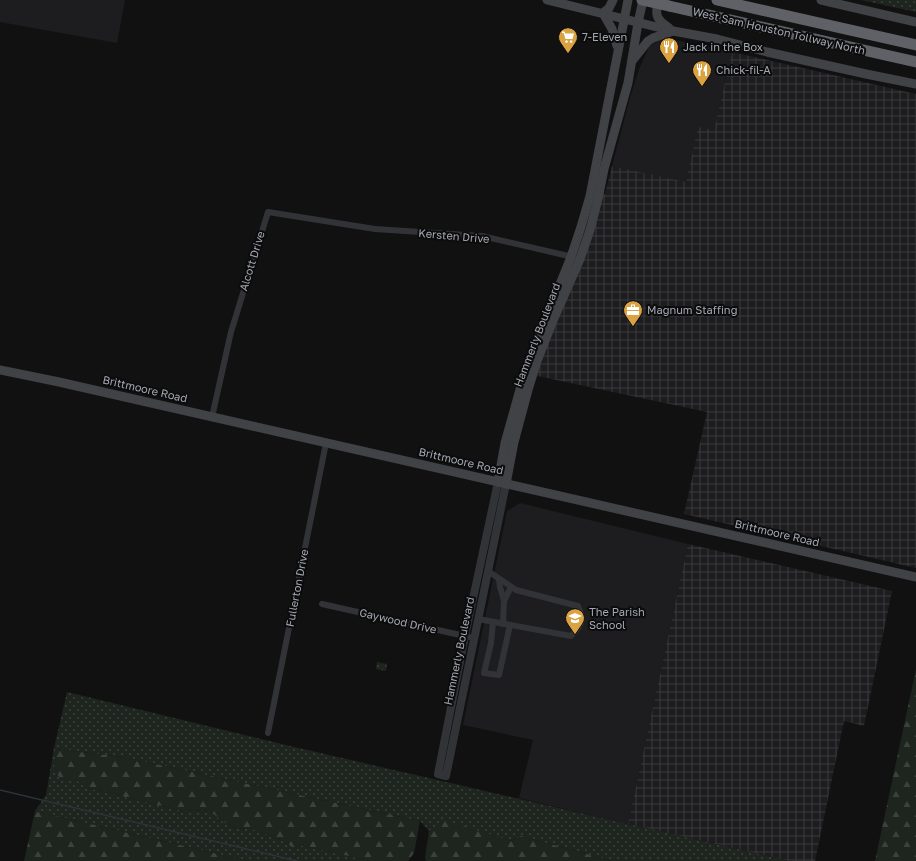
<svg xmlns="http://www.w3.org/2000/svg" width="916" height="861" font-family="'Golos Text',sans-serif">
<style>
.built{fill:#1d1d1f}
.industrial{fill:url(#industrial-grid)}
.grass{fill:url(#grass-dots)}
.forest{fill:url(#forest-firs)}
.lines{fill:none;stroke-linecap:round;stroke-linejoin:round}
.stream{stroke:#2c3339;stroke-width:1.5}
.minor{stroke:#323336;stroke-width:6}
.tertiary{stroke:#323336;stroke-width:8}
.secondary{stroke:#414246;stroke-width:9}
.motorway{stroke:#5f6167;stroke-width:11}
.motorway-bridge{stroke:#5f6167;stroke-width:11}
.labels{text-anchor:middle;stroke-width:4;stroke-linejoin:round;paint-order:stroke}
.street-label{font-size:11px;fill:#a4a8b1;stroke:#0c0c0d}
.poi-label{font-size:11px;fill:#a4a8b1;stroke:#0c0c0d;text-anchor:start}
</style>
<defs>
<pattern id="industrial-grid" width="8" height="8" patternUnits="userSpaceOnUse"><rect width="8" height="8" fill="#1d1d1f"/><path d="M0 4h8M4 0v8" fill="none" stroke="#3b3b3d"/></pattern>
<pattern id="grass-dots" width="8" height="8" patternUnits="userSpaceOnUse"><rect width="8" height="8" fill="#1e241e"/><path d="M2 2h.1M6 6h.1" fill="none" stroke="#3c413c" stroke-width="1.8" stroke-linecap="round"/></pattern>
<pattern id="forest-firs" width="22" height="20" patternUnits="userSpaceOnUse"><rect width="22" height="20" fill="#1e241e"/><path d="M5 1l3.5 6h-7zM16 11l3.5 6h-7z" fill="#3c413c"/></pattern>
</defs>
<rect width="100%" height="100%" fill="#111112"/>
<g class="built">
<path d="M0,0H125L117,43L0,22Z"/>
<path d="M666,38L732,52L714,130L698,128L686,183L612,166L630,98L639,69L650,45Z"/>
<path d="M520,503L688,544L628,824L519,798L533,740L463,725L507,511Z"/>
</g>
<g class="industrial">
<path d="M732,52L916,94V568L684,514L707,412L533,375L599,193L605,194L612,166L686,182L698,127L714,130Z"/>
<path d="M688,544L892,591L864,726L844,721L815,861H789L628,824Z"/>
</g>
<g class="grass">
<path d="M861,0H916V12Z"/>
<path d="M377,662L387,664L386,671L376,669Z"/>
<path d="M67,692L290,746L789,861H611L602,858L521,836L512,841L444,821L429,831L420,821L123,757L57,749L72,777L88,788L183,811L209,810L222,821L233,827L242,829L248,827L283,841L292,847L300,845L308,847L371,861H248L35,811L46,795L54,748Z"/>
</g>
<g class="forest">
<path d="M916,669V861H875Z"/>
<path d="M57,749L123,757L420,821L414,853L408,861H371L308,847L300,845L296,847H292L283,841L248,827L242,829L233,827L222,821L209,810L183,811L88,788L72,777L61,781L54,767Z"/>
<path d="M35,811L248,861H24Z"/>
<path d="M444,820L512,841L521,836L602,858L611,861H426L425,858L429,831Z"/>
</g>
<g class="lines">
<path class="stream" d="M0,790L297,861"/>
<g class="minor">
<path d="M212,417L231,332L268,212L375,229L482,236L573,257"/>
<path d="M499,579L500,587L504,601L503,624"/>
<path d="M504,601L511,587"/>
<path d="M322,604L469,637"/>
<path d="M478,619L571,636C582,625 585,621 578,606L516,590L488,571"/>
<path d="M493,622L491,643L484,673L499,675L510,625"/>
<path d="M268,733L326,443"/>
</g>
<path class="tertiary" d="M498,482L465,636L438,774L446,776L506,484"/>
<g class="secondary">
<path d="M547,0L673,31L717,39L767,52L866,74L916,84"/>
<path d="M658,0C655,16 656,19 669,28"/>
<path d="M821,0L916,22"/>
<path d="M603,13L612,29L617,46"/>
<path d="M603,13L609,8L613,0"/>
<path d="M632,61L648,41L653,38L673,31"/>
<path d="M0,370L59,382L916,577"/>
<path d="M498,482L505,443L521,386L530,359L571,257L581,227L590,196L628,0"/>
<path d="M506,484L514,442L528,390L537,361L552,323L580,259L590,230L598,199L604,169L628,83L638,23L643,0"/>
</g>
<g class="motorway">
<path d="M717,0L916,45"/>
<path d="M669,6L916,62"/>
</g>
<path class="motorway-bridge" d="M642,0L669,6"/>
</g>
<defs>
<g id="supermarket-pin" transform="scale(1)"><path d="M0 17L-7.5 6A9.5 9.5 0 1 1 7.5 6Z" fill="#daa241" stroke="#0c0c0d"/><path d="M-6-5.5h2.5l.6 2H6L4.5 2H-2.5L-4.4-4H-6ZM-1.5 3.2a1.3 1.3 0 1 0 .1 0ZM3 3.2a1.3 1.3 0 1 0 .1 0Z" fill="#fff"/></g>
<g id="restaurant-pin" transform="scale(1)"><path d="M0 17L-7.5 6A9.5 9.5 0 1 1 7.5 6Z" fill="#daa241" stroke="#0c0c0d"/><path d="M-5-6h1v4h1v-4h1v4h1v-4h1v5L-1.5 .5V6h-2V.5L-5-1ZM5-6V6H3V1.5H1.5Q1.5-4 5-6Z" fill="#fff"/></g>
<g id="office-pin" transform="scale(1)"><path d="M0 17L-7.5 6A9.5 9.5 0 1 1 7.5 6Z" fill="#daa241" stroke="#0c0c0d"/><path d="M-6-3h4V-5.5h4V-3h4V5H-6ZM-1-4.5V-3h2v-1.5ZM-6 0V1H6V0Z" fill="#fff"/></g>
<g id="school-pin" transform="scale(1)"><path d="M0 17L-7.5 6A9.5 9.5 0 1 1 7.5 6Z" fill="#daa241" stroke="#0c0c0d"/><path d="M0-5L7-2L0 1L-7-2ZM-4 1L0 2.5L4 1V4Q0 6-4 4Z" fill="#fff"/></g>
</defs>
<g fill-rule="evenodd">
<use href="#supermarket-pin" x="568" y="37"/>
<use href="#restaurant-pin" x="669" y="47"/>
<use href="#restaurant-pin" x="702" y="70"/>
<use href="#office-pin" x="633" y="310"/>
<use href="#school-pin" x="575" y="618"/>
</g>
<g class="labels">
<g class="street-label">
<text transform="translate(779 31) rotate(13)" y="4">West Sam Houston Tollway North</text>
<text transform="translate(454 236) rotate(5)" y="4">Kersten Drive</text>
<text transform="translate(252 261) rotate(-73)" y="4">Alcott Drive</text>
<text transform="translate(537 335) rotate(-69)" y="4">Hammerly Boulevard</text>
<text transform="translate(145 389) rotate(13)" y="4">Brittmoore Road</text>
<text transform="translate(461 461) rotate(13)" y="4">Brittmoore Road</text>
<text transform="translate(777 533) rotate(13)" y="4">Brittmoore Road</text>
<text transform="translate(297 588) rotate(-79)" y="4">Fullerton Drive</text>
<text transform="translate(398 621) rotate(13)" y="4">Gaywood Drive</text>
<text transform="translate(459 651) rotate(-78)" y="4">Hammerly Boulevard</text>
</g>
<g class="poi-label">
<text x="582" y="41">7-Eleven</text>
<text x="683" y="51">Jack in the Box</text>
<text x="716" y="74">Chick-fil-A</text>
<text x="647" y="314">Magnum Staffing</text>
<text x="589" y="616">The Parish<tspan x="589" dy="13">School</tspan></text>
</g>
</g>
</svg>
